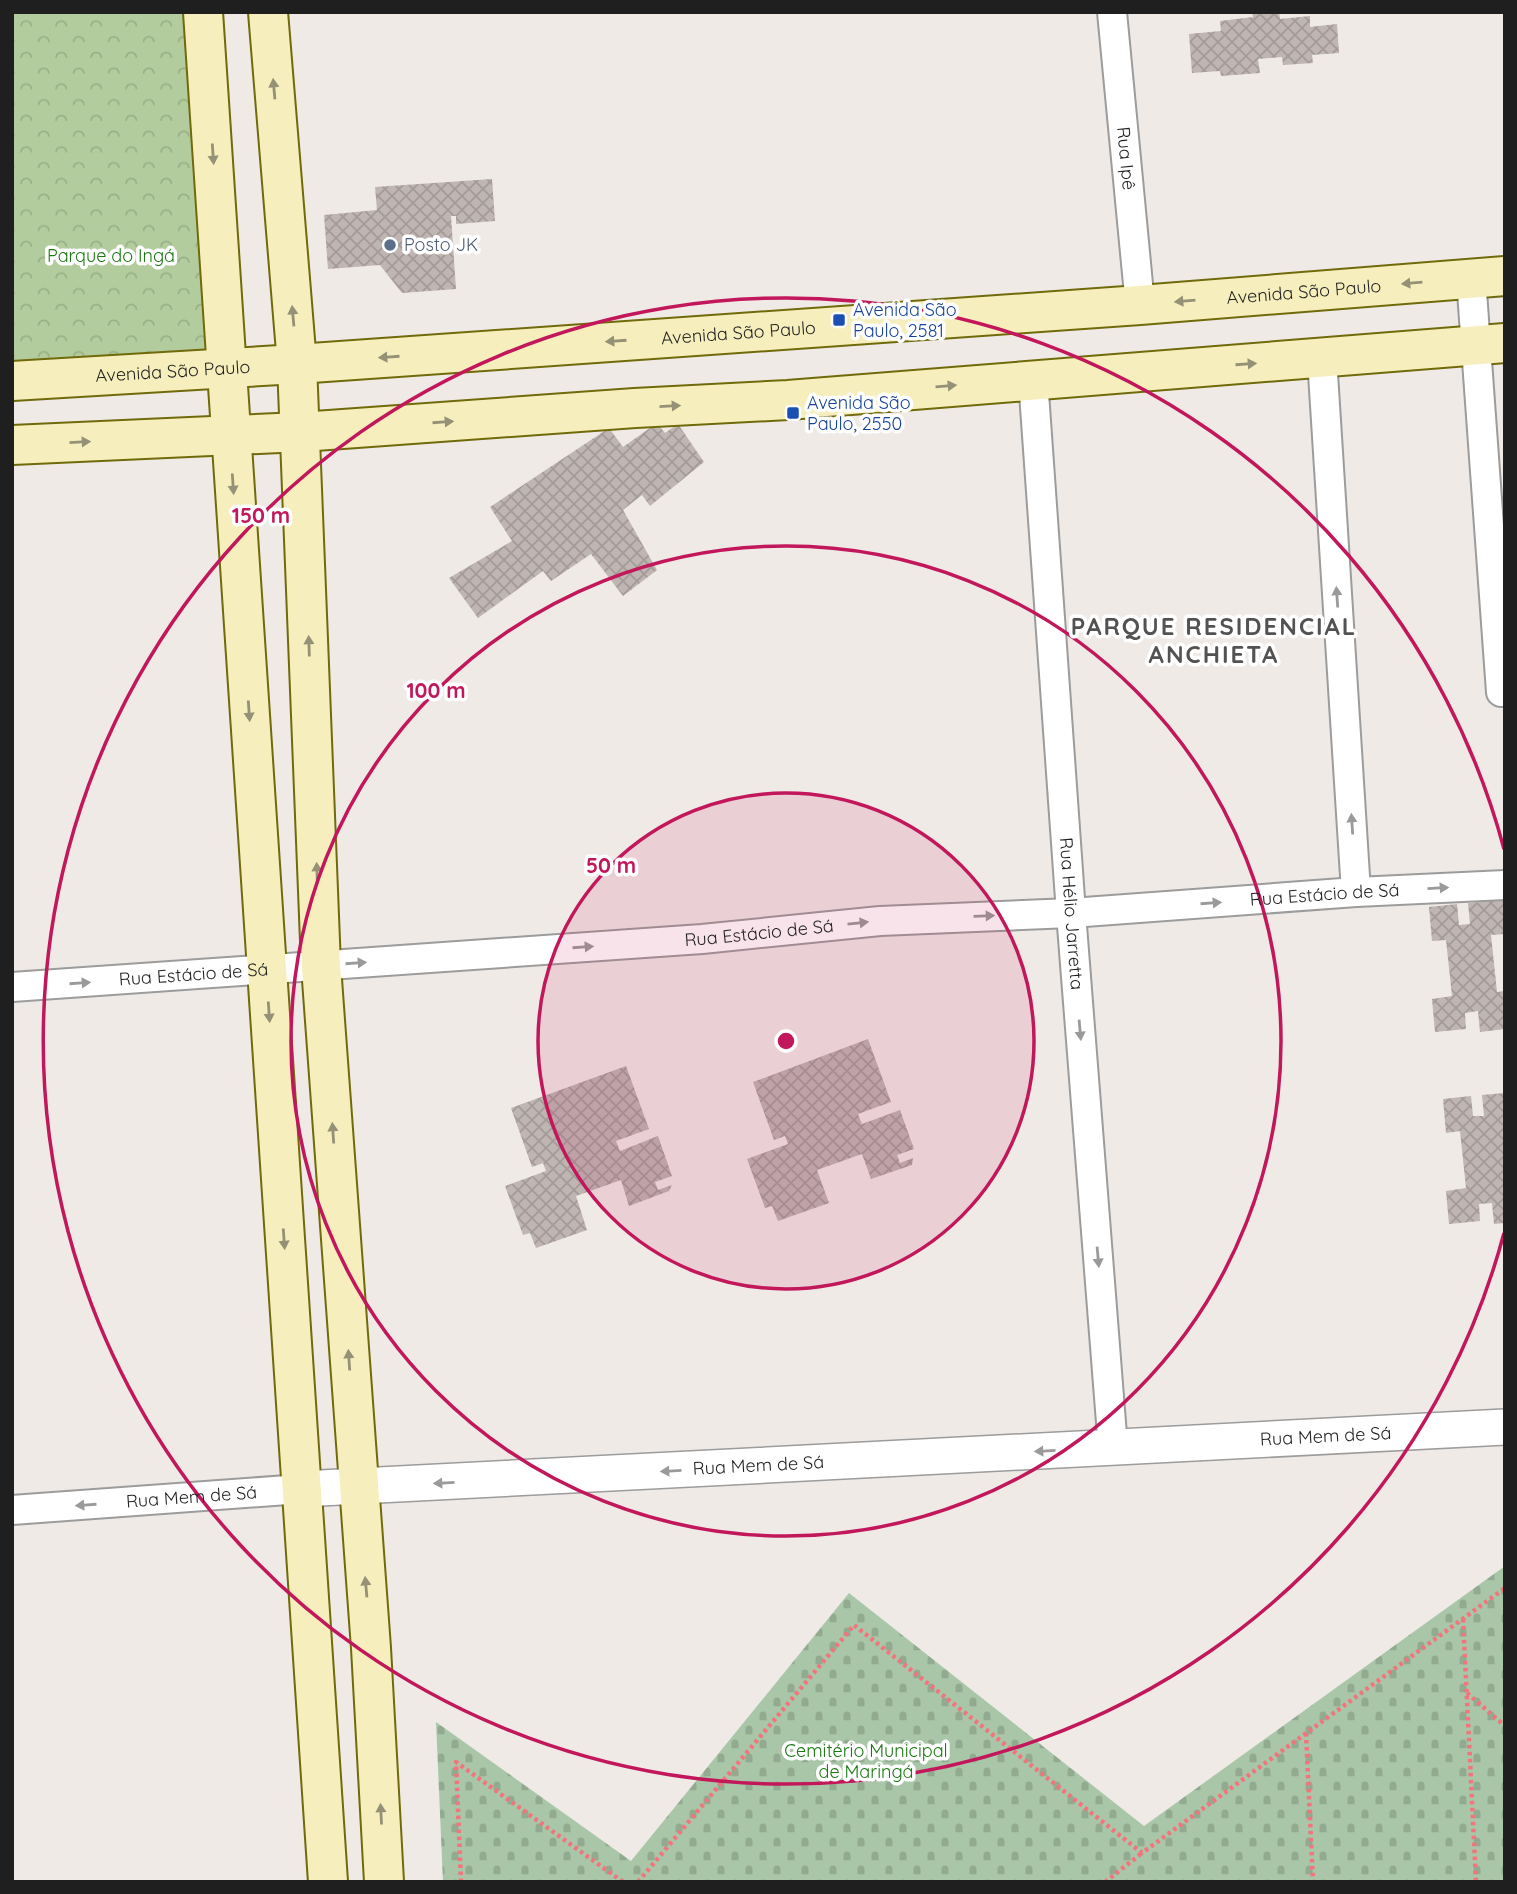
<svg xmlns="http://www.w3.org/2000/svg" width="1517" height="1894" font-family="Quicksand,sans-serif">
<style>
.forest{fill:url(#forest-crowns)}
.cemetery{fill:url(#cemetery-stones)}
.building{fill:url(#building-cross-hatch)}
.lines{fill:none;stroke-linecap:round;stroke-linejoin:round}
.minor-casing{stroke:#9c9c9c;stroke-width:32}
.tertiary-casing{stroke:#9c9c9c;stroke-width:38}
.secondary-casing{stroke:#706a0b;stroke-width:42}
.path{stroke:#f2747c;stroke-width:4.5;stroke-dasharray:3.5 3.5;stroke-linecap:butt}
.minor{stroke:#fff;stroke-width:28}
.tertiary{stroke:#fff;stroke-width:35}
.secondary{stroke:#f6efbd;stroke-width:38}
.oneway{fill:#959176}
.oneway2{fill:#9a9a9a}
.ring{fill:none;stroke:#c2185b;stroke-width:3.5}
.service-dot{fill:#5c6f8a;stroke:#fff;stroke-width:2.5}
.transit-dot{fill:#1a4fb4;stroke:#fff;stroke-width:2.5}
.labels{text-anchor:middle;stroke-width:7;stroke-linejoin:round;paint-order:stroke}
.street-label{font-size:18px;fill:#1f1f1f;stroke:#fff}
.service-label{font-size:18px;fill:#4e5e75;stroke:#fff;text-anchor:start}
.park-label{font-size:18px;fill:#1b7812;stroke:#fff}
.transit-label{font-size:18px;fill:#164399;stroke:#fff;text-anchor:start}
.district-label{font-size:24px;font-weight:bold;letter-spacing:2px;fill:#525252;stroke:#fff}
.centre{fill:#c2185b;stroke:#fff;stroke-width:3.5}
.ring-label{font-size:21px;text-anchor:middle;font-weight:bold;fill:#c2185b;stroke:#fff;stroke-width:7;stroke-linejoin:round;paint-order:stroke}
</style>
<defs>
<pattern id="forest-crowns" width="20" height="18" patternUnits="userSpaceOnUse" patternTransform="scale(1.75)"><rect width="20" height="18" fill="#b3cc9d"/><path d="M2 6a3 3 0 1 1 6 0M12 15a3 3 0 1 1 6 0" fill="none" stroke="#9aaf87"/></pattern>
<pattern id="cemetery-stones" width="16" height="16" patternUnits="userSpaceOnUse" patternTransform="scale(1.75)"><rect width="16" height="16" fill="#a9c7a8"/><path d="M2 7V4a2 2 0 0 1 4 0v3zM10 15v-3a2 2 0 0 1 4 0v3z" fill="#91aa90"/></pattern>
<pattern id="building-cross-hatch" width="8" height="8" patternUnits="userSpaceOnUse" patternTransform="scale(1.75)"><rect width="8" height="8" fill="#bfb5b2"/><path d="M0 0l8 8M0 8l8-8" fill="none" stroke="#a49b99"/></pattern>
</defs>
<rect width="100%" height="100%" fill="#efeae6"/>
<path class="forest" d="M12,12H198L215,359L12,371Z"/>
<path class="cemetery" d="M1505,1566V1882H443L436,1722L631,1861L849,1593L1144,1826Z"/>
<g class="building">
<path d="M1252,12H1279L1280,19L1310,16V27L1337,24L1339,53L1312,55L1313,63L1283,65L1282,57L1258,59L1260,73L1221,76L1220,71L1192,73L1189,34L1221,31L1220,21L1253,17Z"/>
<path d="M492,179L495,221L456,224V216H451L456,289L402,293L380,265L328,269L324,215L377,210L375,187Z"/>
<path d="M657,423L665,433L678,424L704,462L650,506L642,495L623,510L657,570L623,596L591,554L551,581L543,571L478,618L449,578L512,541L490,507L609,428L623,447Z"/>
<path d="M1504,900L1505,934L1491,935L1497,992L1505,991V1029L1480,1032L1478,1011L1465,1013L1466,1029L1435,1032L1432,999L1452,996L1446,940L1432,941L1429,907L1457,904L1459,925L1470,924L1468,903Z"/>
<path d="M868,1039L891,1102L858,1114L862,1124L900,1110L914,1149L897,1155L900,1163L913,1158L912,1165L871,1179L862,1154L817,1170L829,1203L778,1221L772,1206L765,1208L747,1159L788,1144L785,1136L774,1140L753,1082Z"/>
<path d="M626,1066L649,1129L616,1141L620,1151L658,1136L672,1176L655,1182L658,1190L672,1185L669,1191L629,1206L621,1180L576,1196L587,1230L536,1248L530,1233L523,1235L505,1186L546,1171L543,1163L532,1167L511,1108Z"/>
<path d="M1505,1093V1223L1494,1224L1492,1203L1479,1204L1480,1221L1449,1224L1446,1191L1466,1188L1460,1131L1446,1133L1443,1099L1471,1096L1473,1116H1484L1482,1095Z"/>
</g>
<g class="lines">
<g class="minor-casing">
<g id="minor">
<path id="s1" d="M1112,12L1140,305"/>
<path d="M1471,278L1501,692L1505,691"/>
<path d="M1322,358L1356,892"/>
<path id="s2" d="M1033,379L1071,913L1113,1448"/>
<path id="s3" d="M12,987L702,939L880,921L1071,913L1356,892L1505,885"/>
<path id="s4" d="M12,1510L301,1489"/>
</g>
</g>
<g class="tertiary-casing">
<g id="tertiary">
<path id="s5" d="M301,1489L1505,1427"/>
</g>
</g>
<g class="secondary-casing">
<g id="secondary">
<path d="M203,12L328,1882"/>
<path d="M268,12L297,364L321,966L371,1648L384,1882"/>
<path id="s6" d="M12,381L297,364L1140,305L1505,276"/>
<path d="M12,445L301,432L635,408L788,400L1505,343"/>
</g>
</g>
<g class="path">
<path d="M1463,1619L1476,1882"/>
<path d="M1467,1693L1505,1726"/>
<path d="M1306,1733L1313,1882"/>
<path d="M461,1882L456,1762L623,1882"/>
<path d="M638,1882L854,1625L1142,1853L1505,1588"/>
<path d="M1105,1882L1142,1853"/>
</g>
<use href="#minor" class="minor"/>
<use href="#tertiary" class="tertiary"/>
<use href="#secondary" class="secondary"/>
</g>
<defs><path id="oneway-solid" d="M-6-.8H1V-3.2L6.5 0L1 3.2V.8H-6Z" transform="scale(1.75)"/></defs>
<g class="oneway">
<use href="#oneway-solid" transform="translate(274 89) rotate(-95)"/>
<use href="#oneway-solid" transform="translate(213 154) rotate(86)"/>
<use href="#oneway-solid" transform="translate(1412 283) rotate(175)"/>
<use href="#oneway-solid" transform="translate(1185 301) rotate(175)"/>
<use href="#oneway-solid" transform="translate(293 316) rotate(-95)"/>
<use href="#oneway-solid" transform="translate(616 341) rotate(176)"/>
<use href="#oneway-solid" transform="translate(389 357) rotate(176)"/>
<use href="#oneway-solid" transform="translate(1246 364) rotate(-4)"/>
<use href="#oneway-solid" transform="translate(946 386) rotate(-5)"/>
<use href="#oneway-solid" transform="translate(670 406) rotate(-3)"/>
<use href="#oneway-solid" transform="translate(443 422) rotate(-4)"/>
<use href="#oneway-solid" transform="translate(80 442) rotate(-3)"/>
<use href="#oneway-solid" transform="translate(233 484) rotate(86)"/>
<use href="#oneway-solid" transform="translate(309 646) rotate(-92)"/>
<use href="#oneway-solid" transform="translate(249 711) rotate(86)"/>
<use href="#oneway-solid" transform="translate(317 873) rotate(-92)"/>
<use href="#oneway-solid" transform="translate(269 1012) rotate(86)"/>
<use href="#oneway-solid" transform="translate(333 1133) rotate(-94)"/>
<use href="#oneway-solid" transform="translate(284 1239) rotate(86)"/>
<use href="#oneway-solid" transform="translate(349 1360) rotate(-94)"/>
<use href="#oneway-solid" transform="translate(366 1587) rotate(-95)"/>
<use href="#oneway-solid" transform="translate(381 1814) rotate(-93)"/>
</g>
<g class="oneway2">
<use href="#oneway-solid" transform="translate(1337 597) rotate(-94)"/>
<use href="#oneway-solid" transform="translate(1352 824) rotate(-94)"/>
<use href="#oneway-solid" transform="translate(1438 888) rotate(-3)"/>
<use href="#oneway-solid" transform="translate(1211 903) rotate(-4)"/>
<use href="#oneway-solid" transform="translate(984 916) rotate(-2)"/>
<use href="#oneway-solid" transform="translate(858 923) rotate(-6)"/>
<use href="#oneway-solid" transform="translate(583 947) rotate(-4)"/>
<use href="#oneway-solid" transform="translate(356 963) rotate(-4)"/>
<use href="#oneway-solid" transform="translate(80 983) rotate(-4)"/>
<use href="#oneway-solid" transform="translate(1080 1030) rotate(85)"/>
<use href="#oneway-solid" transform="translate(1098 1257) rotate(85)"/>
<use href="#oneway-solid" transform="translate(1045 1451) rotate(177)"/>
<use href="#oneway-solid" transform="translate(671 1471) rotate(177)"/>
<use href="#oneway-solid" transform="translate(444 1483) rotate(177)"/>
<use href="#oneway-solid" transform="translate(86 1505) rotate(176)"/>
</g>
<circle cx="786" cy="1041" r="248" fill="#c2185b" fill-opacity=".12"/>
<g class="ring">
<circle cx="786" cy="1041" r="248"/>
<circle cx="786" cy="1041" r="495"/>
<path d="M1504 1233A743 743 0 1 1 1504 849"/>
</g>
<circle class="service-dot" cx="390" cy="245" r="7"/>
<g class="transit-dot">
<rect x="832" y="313" width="14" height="14" rx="3.5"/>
<rect x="786" y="406" width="14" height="14" rx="3.5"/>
</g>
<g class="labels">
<g class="street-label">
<text dy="6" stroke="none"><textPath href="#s1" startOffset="147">Rua Ipê</textPath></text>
<text dy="6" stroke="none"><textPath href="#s6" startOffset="1295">Avenida São Paulo</textPath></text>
<text dy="6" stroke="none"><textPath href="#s6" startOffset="728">Avenida São Paulo</textPath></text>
<text dy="6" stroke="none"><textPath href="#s6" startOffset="161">Avenida São Paulo</textPath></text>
<text dy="6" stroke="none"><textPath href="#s3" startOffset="1316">Rua Estácio de Sá</textPath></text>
<text dy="6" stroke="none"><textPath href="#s2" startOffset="536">Rua Hélio Jarretta</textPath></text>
<text dy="6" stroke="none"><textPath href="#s3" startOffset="749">Rua Estácio de Sá</textPath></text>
<text dy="6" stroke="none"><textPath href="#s3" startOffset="182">Rua Estácio de Sá</textPath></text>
<text dy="6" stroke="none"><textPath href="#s5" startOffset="1026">Rua Mem de Sá</textPath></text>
<text dy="6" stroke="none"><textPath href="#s5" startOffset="458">Rua Mem de Sá</textPath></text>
<text dy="6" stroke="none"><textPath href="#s4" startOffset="180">Rua Mem de Sá</textPath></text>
</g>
<g class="service-label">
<text x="404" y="251">Posto JK</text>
</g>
<g class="park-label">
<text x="111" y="262">Parque do Ingá</text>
<text x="866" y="1757">Cemitério Municipal<tspan x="866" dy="21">de Maringá</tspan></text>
</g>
<g class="transit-label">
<text x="853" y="316">Avenida São<tspan x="853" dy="21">Paulo, 2581</tspan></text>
<text x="807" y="409">Avenida São<tspan x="807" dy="21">Paulo, 2550</tspan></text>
</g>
<g class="district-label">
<text x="1214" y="635">PARQUE RESIDENCIAL<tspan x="1214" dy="28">ANCHIETA</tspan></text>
</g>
</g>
<circle cx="786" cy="1041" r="10" class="centre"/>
<g class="ring-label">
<text x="261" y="523">150 m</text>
<text x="436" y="698">100 m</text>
<text x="611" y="873">50 m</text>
</g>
<rect width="1517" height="1894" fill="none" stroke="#1f1f1f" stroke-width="28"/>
</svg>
